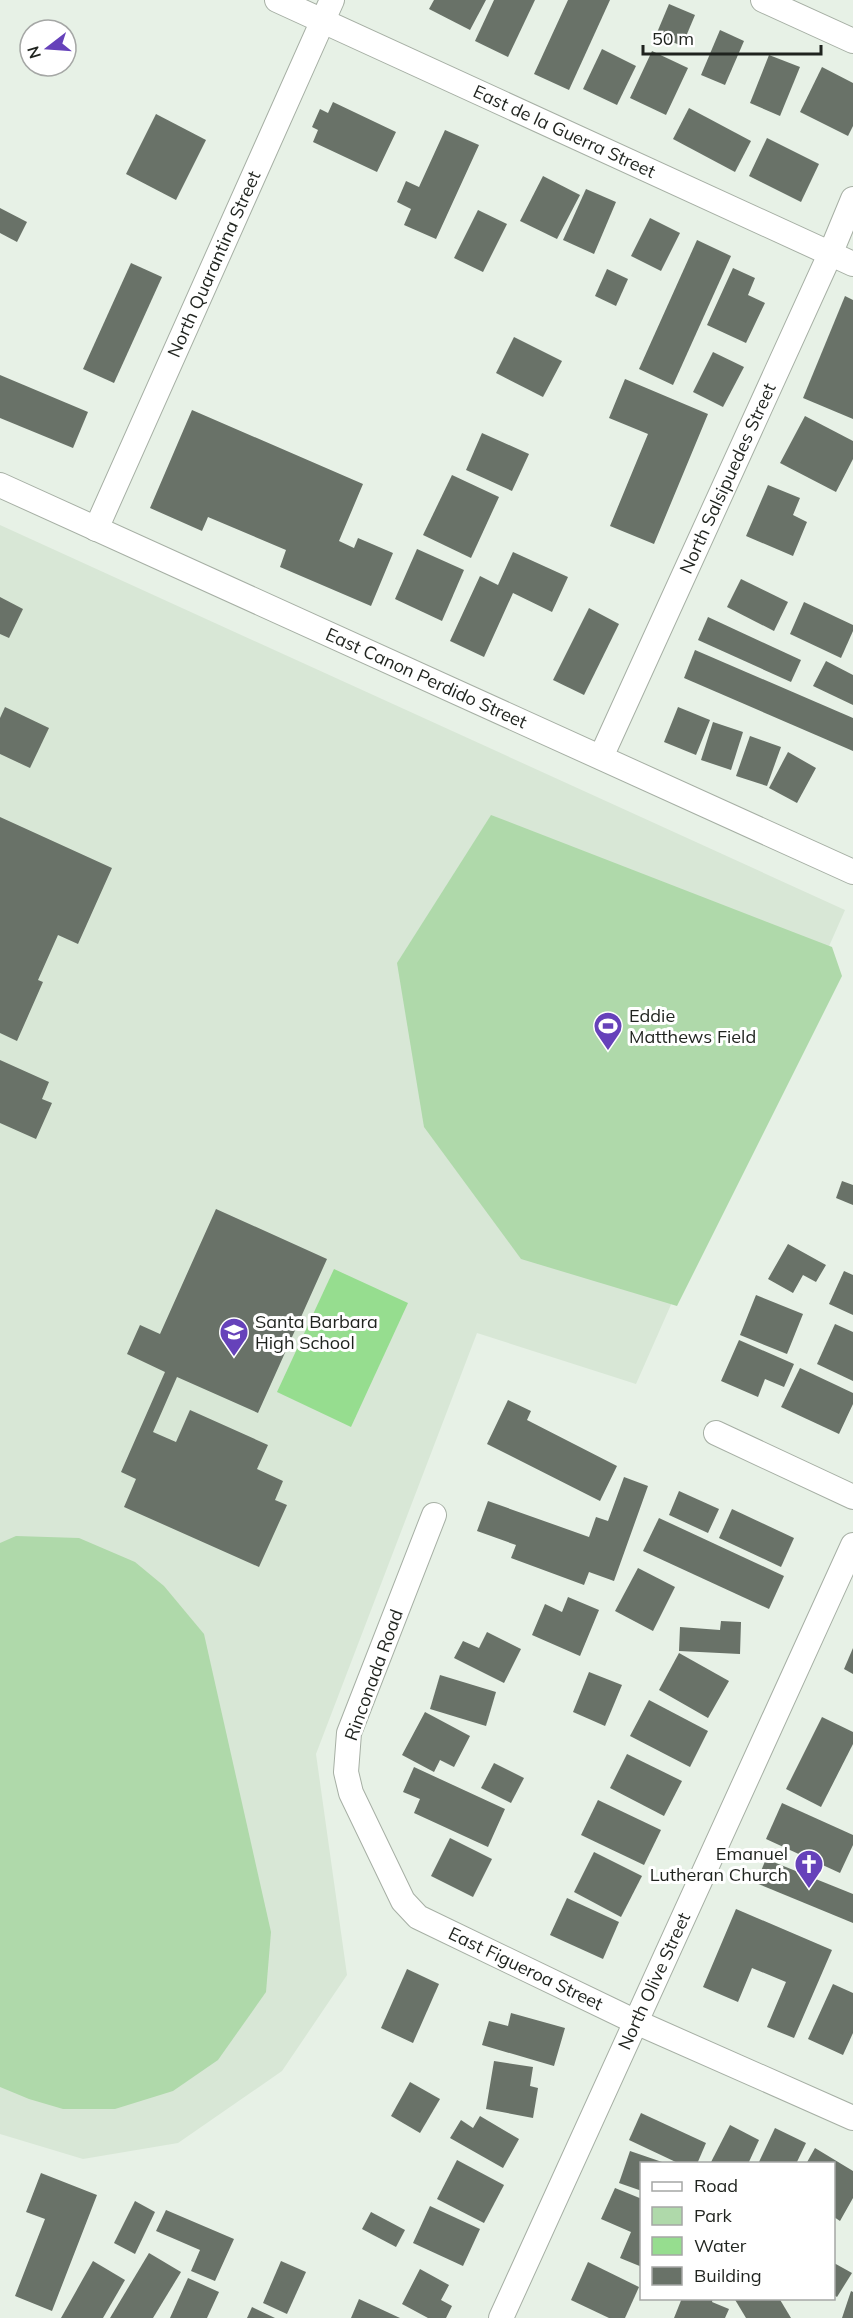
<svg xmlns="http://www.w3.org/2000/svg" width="853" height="2318" font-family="Mulish,sans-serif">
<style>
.built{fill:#d8e7d6}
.green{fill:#afd9aa}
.water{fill:#96dd8f}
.building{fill:#697268}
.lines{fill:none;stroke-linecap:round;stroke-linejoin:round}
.minor-casing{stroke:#a6afa4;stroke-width:26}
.minor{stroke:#fff;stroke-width:24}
.labels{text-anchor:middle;stroke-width:6;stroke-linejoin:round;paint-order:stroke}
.street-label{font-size:18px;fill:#1f231e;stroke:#fff}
.poi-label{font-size:18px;fill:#1f231e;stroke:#fff;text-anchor:start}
</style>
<rect width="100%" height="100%" fill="#e7f1e6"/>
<path class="built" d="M0,525L845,910L636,1384L477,1333L316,1754L347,1975L282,2071L178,2143L83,2159L0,2134Z"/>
<g class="green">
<path d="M491,815L832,947L842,976L677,1306L521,1259L424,1127L397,963Z"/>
<path d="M16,1536L79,1538L135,1562L164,1586L204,1634L271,1932L266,1992L218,2060L173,2091L115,2109H63L29,2099L0,2087V1543Z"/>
</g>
<path class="water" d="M334,1269L408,1303L351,1427L277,1392Z"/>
<g class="building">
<path d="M434,0H486L470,30L429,9Z"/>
<path d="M494,0H535L508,57L475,41Z"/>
<path d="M568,0H610L569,90L534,74Z"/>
<path d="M669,4L695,15L682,46L656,35Z"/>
<path d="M720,30L744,41L725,85L701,75Z"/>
<path d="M602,49L636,66L617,105L583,89Z"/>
<path d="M652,51L688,68L666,115L630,98Z"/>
<path d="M769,55L800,67L780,116L750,103Z"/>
<path d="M822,67L853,83V126L848,136L800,112Z"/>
<path d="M333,102L396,132L377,172L313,142L318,130L312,127L320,109L328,113Z"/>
<path d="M689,108L751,141L735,172L673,139Z"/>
<path d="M156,114L206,140L176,200L126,174Z"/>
<path d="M445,130L479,145L436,239L404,225L411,209L397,202L406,181L419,187Z"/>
<path d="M767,138L819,164L801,202L749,176Z"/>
<path d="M543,176L580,195L557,239L520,221Z"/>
<path d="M586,189L616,202L594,254L563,240Z"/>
<path d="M0,208L27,222L17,242L0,233Z"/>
<path d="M478,210L507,224L483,272L454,258Z"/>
<path d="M650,218L680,233L661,271L631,256Z"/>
<path d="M697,240L731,256L673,385L639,369Z"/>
<path d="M131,263L162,277L114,383L83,369Z"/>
<path d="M733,268L755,278L748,295L765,303L746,343L707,325Z"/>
<path d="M607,269L628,279L616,306L595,296Z"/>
<path d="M845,296L853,300V419L803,398Z"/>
<path d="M514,337L562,361L543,397L496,373Z"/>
<path d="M713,352L744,367L723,407L693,392Z"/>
<path d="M0,375L88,412L73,448L0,418Z"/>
<path d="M625,379L708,414L654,544L610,526L648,434L609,418Z"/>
<path d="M192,410L363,484L339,541L354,548L358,538L393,553L371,606L280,567L286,550L208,517L202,531L150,508Z"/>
<path d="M805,416L853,441V459L836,492L780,463Z"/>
<path d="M482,433L529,454L512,491L466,470Z"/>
<path d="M452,475L499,497L471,558L423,535Z"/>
<path d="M768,485L800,498L793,515L807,522L793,556L746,536Z"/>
<path d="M417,549L464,570L442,621L395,599Z"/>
<path d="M513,552L568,577L552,612L513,593L484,657L450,641L480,576L498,585Z"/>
<path d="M741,579L788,602L774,631L727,607Z"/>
<path d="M0,597L23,609L9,638L0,634Z"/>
<path d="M804,602L853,625V631L841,658L790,634Z"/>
<path d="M589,608L619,624L584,695L553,680Z"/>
<path d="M708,617L801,660L791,682L698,640Z"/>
<path d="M695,650L853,718V751L684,678Z"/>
<path d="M826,661L853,675V705L813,686Z"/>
<path d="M5,707L49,728L30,768L0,754V718Z"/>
<path d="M678,707L710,720L696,755L664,742Z"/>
<path d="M713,722L743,732L731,770L701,760Z"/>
<path d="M750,736L781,747L767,786L736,776Z"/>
<path d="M788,752L816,768L797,803L769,788Z"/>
<path d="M0,817L112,868L78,944L58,935L38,980L43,982L17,1041L0,1033Z"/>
<path d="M0,1060L49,1082L42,1099L52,1103L36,1139L0,1123Z"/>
<path d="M842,1181L853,1185V1205L836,1198Z"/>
<path d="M216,1209L327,1259L258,1413L177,1377L153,1432L176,1442L190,1410L268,1445L257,1469L283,1481L275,1500L287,1505L259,1567L124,1507L136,1479L121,1472L165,1372L127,1354L140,1325L160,1334Z"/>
<path d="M788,1244L826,1265L816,1282L803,1275L793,1293L768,1279Z"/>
<path d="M844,1271L853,1275V1315L829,1304Z"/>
<path d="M756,1295L803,1314L787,1354L740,1335Z"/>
<path d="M835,1324L853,1332V1381L817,1364Z"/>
<path d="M739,1340L794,1364L784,1387L765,1379L758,1397L721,1381Z"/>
<path d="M800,1368L853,1393V1404L839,1434L781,1407Z"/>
<path d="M508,1400L531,1411L527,1420L617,1466L600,1501L487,1444Z"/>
<path d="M624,1477L648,1486L614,1581L589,1572L584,1585L511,1558L516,1545L477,1531L488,1501L589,1537L596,1517L608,1521Z"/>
<path d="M679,1491L719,1509L708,1533L669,1515Z"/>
<path d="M732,1509L794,1538L781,1567L719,1538Z"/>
<path d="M659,1518L784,1576L769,1609L643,1551Z"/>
<path d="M638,1568L675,1587L653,1631L615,1611Z"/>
<path d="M568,1597L599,1610L580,1656L532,1635L545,1604L562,1612Z"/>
<path d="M721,1621L741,1622L740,1654L679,1651L680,1627L720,1630Z"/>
<path d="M487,1632L521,1649L504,1683L454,1658L463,1641L479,1648Z"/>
<path d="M853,1648V1674L844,1669Z"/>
<path d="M679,1653L729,1681L708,1718L659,1690Z"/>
<path d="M589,1672L622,1685L605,1726L573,1712Z"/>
<path d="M440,1675L496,1692L486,1726L430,1709Z"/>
<path d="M649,1700L708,1731L690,1767L630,1736Z"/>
<path d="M425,1712L470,1736L454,1767L440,1760L434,1772L402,1755Z"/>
<path d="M822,1717L853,1732V1744L821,1807L786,1789Z"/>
<path d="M627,1754L682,1781L664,1816L610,1788Z"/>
<path d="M494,1763L524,1778L511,1803L481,1788Z"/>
<path d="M414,1767L505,1809L488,1847L414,1813L420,1799L403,1792Z"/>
<path d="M598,1800L661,1830L644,1865L581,1835Z"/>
<path d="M782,1803L853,1835V1845L840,1873L766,1839Z"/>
<path d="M450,1838L492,1859L473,1897L431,1876Z"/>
<path d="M594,1852L642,1876L621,1917L574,1892Z"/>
<path d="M766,1859L853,1894V1923L756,1883Z"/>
<path d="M567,1898L619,1922L603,1959L550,1935Z"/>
<path d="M736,1909L832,1950L794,2038L767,2027L786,1982L752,1968L738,2002L703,1987Z"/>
<path d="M407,1969L439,1984L413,2043L381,2028Z"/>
<path d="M833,1984L853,1993V2033L843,2055L808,2039Z"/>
<path d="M511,2013L565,2028L554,2066L482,2045L489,2021L508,2026Z"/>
<path d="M494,2061L533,2067L530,2086L538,2088L533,2118L486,2109Z"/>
<path d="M410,2082L440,2099L420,2133L391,2116Z"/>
<path d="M641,2113L706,2143L697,2164H680L629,2140Z"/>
<path d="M480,2116L519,2139L503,2168L450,2138L461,2120L473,2128Z"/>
<path d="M730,2125L759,2140L748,2164H710Z"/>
<path d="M775,2128L806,2143L796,2164H758Z"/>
<path d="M815,2148L853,2171V2198L840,2221L834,2217V2164H806Z"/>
<path d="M630,2151L665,2163L642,2164V2191L619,2183Z"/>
<path d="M457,2160L504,2185L484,2223L437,2199Z"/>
<path d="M41,2173L97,2195L52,2311L15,2296L45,2219L26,2212Z"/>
<path d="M615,2188L642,2199V2267L620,2258L631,2232L601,2219Z"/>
<path d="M135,2201L155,2212L135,2254L114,2243Z"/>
<path d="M430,2206L480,2229L463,2266L413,2243Z"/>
<path d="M166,2210L234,2239L215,2281L191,2271L200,2250L156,2231Z"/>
<path d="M371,2212L405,2230L396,2247L362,2229Z"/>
<path d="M149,2253L181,2272L153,2318H110Z"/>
<path d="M93,2261L125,2280L103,2318H61Z"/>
<path d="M281,2261L306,2272L287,2314L263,2303Z"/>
<path d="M588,2262L639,2287L625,2318H609L571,2300Z"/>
<path d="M834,2263L852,2273L837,2297L834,2295Z"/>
<path d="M420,2269L449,2285L441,2300L452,2306L446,2318H428L402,2304Z"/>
<path d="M188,2278L219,2292L207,2318H170Z"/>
<path d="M851,2291L853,2292V2318H842Z"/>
<path d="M682,2298H713L712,2302L729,2309L725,2318H674Z"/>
<path d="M734,2298H779L791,2318H746Z"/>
<path d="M359,2299L400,2318H351Z"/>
<path d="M252,2307L275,2318H247Z"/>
</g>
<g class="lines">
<g class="minor-casing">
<g id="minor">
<path id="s1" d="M277,0L853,264"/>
<path d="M763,0L853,41"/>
<path id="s2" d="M0,485L853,872"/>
<path id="s3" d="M96,529L332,0"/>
<path id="s4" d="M601,757L831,252L853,199"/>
<path d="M716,1433L853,1497"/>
<path id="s5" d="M434,1515L349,1733L346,1772L351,1793L403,1901L418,1917L636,2022L853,2118"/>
<path id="s6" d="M501,2318L853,1545"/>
</g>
</g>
<use href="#minor" class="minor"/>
</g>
<defs>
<g id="stadium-pin" transform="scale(1.5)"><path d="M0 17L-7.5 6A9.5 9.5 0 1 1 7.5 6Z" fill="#6642ba" stroke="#fff"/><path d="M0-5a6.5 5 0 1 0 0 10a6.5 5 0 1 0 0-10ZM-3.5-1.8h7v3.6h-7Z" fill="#fff"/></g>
<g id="school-pin" transform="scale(1.5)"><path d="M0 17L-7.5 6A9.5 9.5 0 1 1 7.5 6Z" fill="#6642ba" stroke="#fff"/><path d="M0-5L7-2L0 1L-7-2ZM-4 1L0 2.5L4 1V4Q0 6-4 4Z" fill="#fff"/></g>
<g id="church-pin" transform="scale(1.5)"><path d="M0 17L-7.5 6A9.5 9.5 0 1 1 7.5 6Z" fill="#6642ba" stroke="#fff"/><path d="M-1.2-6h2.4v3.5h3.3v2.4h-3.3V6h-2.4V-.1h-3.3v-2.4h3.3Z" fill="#fff"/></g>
</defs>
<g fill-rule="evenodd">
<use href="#stadium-pin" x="608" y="1026"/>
<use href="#school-pin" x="234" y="1332"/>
<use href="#church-pin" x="809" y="1864"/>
</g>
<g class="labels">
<g class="street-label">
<text dy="6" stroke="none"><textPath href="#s1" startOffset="316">East de la Guerra Street</textPath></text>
<text dy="6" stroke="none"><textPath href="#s3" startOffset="290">North Quarantina Street</textPath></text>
<text dy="6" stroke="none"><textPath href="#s4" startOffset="306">North Salsipuedes Street</textPath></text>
<text dy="6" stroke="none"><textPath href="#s2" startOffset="468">East Canon Perdido Street</textPath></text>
<text transform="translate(374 1675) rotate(-70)" y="6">Rinconada Road</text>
<text dy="6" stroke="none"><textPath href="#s5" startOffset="556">East Figueroa Street</textPath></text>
<text dy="6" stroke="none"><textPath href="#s6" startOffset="370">North Olive Street</textPath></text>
</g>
<g class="poi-label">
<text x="629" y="1022">Eddie<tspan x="629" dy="21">Matthews Field</tspan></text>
<text x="255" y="1328">Santa Barbara<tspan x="255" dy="21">High School</tspan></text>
<text x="788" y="1860" text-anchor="end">Emanuel<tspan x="788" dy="21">Lutheran Church</tspan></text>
</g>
</g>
<rect x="640" y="2162" width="195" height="138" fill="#ffffff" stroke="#a5a7a5" stroke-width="1.5"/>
<rect x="652" y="2182" width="30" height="9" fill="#ffffff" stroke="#a5a7a5" stroke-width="1.5"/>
<text x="694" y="2192" font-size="18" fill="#1f231e">Road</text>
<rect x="652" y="2207" width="30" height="18" fill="#afd9aa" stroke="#a5a7a5" stroke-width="1.5"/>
<text x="694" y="2222" font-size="18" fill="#1f231e">Park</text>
<rect x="652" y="2237" width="30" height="18" fill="#96dd8f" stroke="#a5a7a5" stroke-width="1.5"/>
<text x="694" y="2252" font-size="18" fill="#1f231e">Water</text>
<rect x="652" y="2267" width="30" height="18" fill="#697268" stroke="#a5a7a5" stroke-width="1.5"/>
<text x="694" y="2282" font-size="18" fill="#1f231e">Building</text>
<g transform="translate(48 48) rotate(253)"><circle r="28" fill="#ffffff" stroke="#a5a7a5" stroke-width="1.5"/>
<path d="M0-4.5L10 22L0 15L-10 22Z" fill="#6642ba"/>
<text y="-9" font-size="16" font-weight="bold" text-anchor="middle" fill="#1f231e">N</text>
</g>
<path d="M643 45v9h178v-9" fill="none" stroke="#1f231e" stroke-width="3"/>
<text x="652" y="45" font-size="18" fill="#1f231e" stroke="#ffffff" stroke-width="4.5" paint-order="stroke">50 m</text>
</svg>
